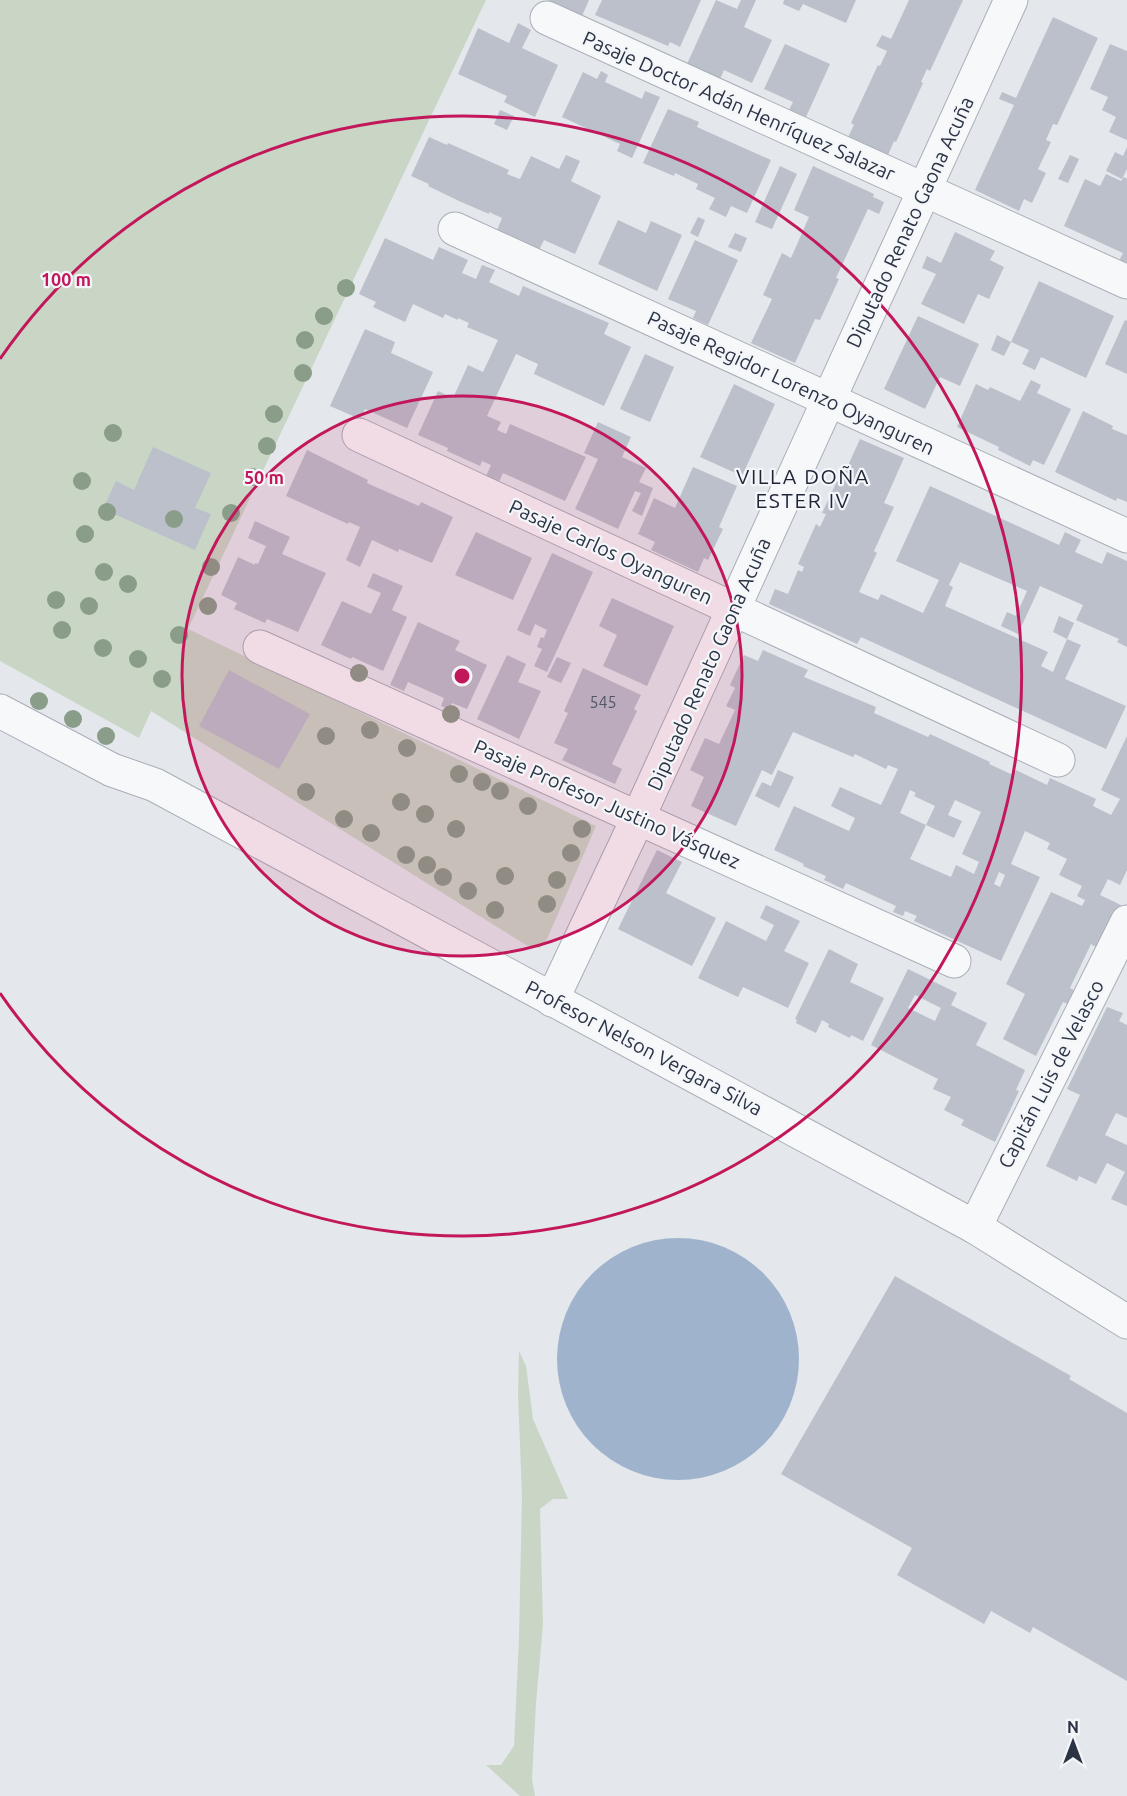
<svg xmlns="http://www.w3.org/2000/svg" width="1127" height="1796" font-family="Ubuntu,sans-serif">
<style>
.green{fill:#c9d6c5}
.water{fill:#9fb4cc}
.building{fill:#bbc0ca;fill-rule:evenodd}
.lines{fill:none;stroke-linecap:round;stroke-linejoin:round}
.street-casing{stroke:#a9aeb7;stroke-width:35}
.street{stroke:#f7f8fa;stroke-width:33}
.tree{fill:#899d89}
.ring{fill:none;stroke:#c2185b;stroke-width:3}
.labels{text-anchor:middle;stroke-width:4.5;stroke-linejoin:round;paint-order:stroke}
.number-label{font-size:16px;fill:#4f5766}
.street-label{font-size:20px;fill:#2b3445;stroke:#f4f6f9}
.neighbourhood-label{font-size:21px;letter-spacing:1.5px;fill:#1d2536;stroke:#f4f6f9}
.centre{fill:#c2185b;stroke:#f4f6f9;stroke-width:3}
.ring-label{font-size:18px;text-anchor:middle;font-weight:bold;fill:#c2185b;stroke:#f4f6f9;stroke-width:4.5;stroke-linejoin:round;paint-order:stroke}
</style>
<rect width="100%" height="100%" fill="#e4e7ec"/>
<g class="green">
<path d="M0,0H486L188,629L596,826L547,939L540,948L526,945L151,711L139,738L0,661Z"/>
<path d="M519,1351L526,1366L533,1419L568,1499H553L540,1509L543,1624L536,1703L532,1779L535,1796H520L486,1765H501L514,1746L519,1639L522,1496L518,1394Z"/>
</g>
<circle class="water" cx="678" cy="1359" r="121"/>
<g class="building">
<path d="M547,0H589L582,16Z"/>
<path d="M602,0H701L680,47L670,42L668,46L595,15Z"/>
<path d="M716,0L737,9L741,0H756L744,27L772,40L752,83L724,70L720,79L687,64Z"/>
<path d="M784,0H856L846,23L803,4L799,11L783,4Z"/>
<path d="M909,0H963L930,71L927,69L921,82L923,83L896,142L894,141L888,155L848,137L854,125L851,123L878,65L880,66L887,51L876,46L882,35L891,39Z"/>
<path d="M1053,17L1098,38L1057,125L1053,124L1046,140L1051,142L1038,169L1046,173L1032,203L1024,199L1019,211L975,190L1014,105L999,99L1002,92L1016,98Z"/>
<path d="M518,23L531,30L522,48L558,65L535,117L504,102L507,96L458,74L478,28L509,43Z"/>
<path d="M785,44L830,64L806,117L789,110L793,102L764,89Z"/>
<path d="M1110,44L1127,51V140L1109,132L1116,117L1102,110L1108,97L1090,89Z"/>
<path d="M601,71L608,75L605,82L642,99L645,91L660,97L632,158L617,151L620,144L562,117L583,72L597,79Z"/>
<path d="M668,109L699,122L697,127L771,160L747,213L731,206L726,217L709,209L715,198L696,189L698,184L675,173L674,176L643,163Z"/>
<path d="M500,110L514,116L507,130L494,124Z"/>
<path d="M429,137L447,145L448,143L509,170L507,174L520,179L531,156L559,169L566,155L580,161L571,181L601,196L575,254L544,240L539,250L497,230L502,218L489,212V214L459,201L428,186L429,184L411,176Z"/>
<path d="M1127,147V169L1122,179L1106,171L1115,152L1123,156Z"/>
<path d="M1070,155L1079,159L1068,183L1058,179Z"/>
<path d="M780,166L797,174L772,229L755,222Z"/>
<path d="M813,166L874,194L873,197L884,202L879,214L868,209L836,278L839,279L820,320L815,319L795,363L751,343L772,299L763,295L782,253L791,258L809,217L794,210Z"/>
<path d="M1106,174L1121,181L1124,177L1127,179V267L1118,263L1123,253L1064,226L1085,179L1100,186Z"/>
<path d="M698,217L705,220L698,237L690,233Z"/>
<path d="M618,220L646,233L651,221L682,235L657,291L598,264Z"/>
<path d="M955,232L995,251L990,260L1004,267L989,299L978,294L964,324L921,304L936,274L922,268L927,256L941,263Z"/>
<path d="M735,233L747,238L741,252L728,247Z"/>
<path d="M385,238L433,260L439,247L468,260L462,273L476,279L482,265L495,270L489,282L519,296L523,286L609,323L604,334L631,347L604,406L534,374L538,364L516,354L487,416L501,422L497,430L506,434L510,424L586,457L565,501L503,473L499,482L486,476L491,465L482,461L480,466L447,451L448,448L418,435L438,391L453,398L468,365L483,372L498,340L467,327L469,323L458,318V320L445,314L443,318L413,304L405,322L373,307L376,302L359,294Z"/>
<path d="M695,240L738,260L708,325L693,318L696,311L668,299Z"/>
<path d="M1039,281L1114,316L1086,378L1041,357L1035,370L1022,364L1029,350L1011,342L1004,356L991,350L997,335L1011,342Z"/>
<path d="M918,316L979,344L960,386L940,377L925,409L884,389Z"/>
<path d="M1125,320L1127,321V374L1105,364Z"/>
<path d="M365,329L395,342L391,353L433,372L407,428L365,409L360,419L330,406Z"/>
<path d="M645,354L674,367L650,422L620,409Z"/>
<path d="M1031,380L1041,385L1037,393L1071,409L1044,465L1033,460L1030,466L998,450L999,447L957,427L976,384L988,390L990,387L1020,401Z"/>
<path d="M734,384L775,404L742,476L700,457Z"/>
<path d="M1083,411L1113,426L1112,429L1127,435V502L1117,498L1116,501L1055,472Z"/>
<path d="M598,422L631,437L622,457L646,468L639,482L653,488L642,516L632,511L641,493L635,491L618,529L575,509L598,459L584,453Z"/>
<path d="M860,439L904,458L884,503L894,507L874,551L877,553L859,592L878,600L881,594L923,613L939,580L896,561L930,486L1059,545L1065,532L1081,540L1075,552L1102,564L1107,552L1127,561V647L1117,642L1119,639L1076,620L1083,605L1040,586L1018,634L1001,626L1007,612L1016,616L1027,591L960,562L949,585L953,587L945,606L1048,652L1041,666L1053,672L1067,639L1081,645L1065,679L1126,706L1106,749L861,637L857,644L769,604L775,589L788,594L798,570L802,572L804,567L798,564L816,524L820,527L826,514L822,513L837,481L840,483Z"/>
<path d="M153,447L211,473L195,508L211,514L195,550L103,509L116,481L134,490Z"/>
<path d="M307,450L368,480L367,483L378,488L419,506L421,502L453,517L432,563L399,549L398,552L372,540L360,567L346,560L360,527L349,522L348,524L286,496Z"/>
<path d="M693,467L737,486L719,527L723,529L708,560L704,558L698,572L651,550L655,542L638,534L654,498L675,508Z"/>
<path d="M255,521L290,537L282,554L326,573L298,632L267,619L265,623L234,609L237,603L221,595L238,557L255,565V563L258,564L266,546L248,538Z"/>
<path d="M476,532L532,558L513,600L455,575Z"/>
<path d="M552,553L593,572L547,672L534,666L542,649L537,647L541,637L544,638L547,630L535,624L530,636L517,630Z"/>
<path d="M373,573L403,586L392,610L407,617L383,671L352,657L351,659L321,645L342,601L371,614L381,593L367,587Z"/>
<path d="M612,598L674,626L647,686L603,666L617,635L599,626Z"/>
<path d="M1059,616L1074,623L1067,639L1053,632Z"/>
<path d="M418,622L460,641L455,650L487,665L467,709L452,703L449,709L441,706L444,698L408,682L404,691L390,685Z"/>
<path d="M763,650L808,670L804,677L876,707L874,713L928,737L930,734L990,762L989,764L1013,775L1016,770L1047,785L1050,778L1096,799L1093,806L1111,815L1120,799L1101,790L1127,736V870L1120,885L1108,879L1100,895L1121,905L1099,949L1091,944L1070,988L1077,992L1071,1005L1063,1002L1036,1056L1003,1039L1025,994L1006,984L1051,892L1082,906L1085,900L1077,896L1082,886L1059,875L1067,859L1047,849L1050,843L1025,831L1011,864L1040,877L1001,961L914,921L917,916L905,911L903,916L893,912L896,906L846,883L843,889L824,880L826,876L803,866L804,864L774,850L794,806L849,831L855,818L831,806L840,787L881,805L898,769L888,765L886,769L855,754L853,757L793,732L772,775L762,770L736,826L691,806L704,777L690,770L705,738L719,744L735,710L726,706L735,688L730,685L744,655L758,661ZM910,790L916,793L914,796L935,806L926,825L954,838L962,821L948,815L955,800L981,812L962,854L979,862L974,874L956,865L951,877L910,859L926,825L900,813ZM999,872L1005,875L1000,887L994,884Z"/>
<path d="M507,655L526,664L518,682L541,691L519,739L477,719Z"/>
<path d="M557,657L571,663L561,683L547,677Z"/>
<path d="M583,668L641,695L634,709L637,711L612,764L622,769L615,784L562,760L568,749L554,743L568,713L564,711Z"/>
<path d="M229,670L310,714L279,769L199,726Z"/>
<path d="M778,770L794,777L779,808L755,796L762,782L771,786Z"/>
<path d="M657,850L682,862L666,893L716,918L692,966L618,929Z"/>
<path d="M766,905L800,921L784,951L809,963L788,1008L743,987L738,997L698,978L726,921L766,941L774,925L760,918Z"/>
<path d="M829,949L858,964L850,982L884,998L863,1041L851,1035L850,1038L828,1027L829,1024L822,1020L816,1033L796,1023L797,1020L795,1019Z"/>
<path d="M908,969L957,993L951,1005L987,1023L976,1045L1025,1070L1016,1090L1019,1091L995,1142L961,1125L964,1120L944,1110L951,1097L933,1089L938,1079L871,1045ZM915,995L941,1008L935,1021L908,1008Z"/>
<path d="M1107,1007L1123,1013L1119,1021L1127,1025V1118L1116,1113L1105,1135L1127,1145V1206L1111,1199L1125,1172L1107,1163L1096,1184L1079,1176L1077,1181L1046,1166L1080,1095L1067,1089Z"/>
<path d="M895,1276L1071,1376L1069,1379L1127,1413V1681L1033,1627L1030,1633L991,1611L984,1624L897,1575L912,1548L781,1474Z"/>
</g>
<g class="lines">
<g class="street-casing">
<g id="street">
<path d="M547,18L1127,282"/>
<path d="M455,229L1127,536"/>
<path d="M359,435L1058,760"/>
<path d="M260,647L954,961"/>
<path d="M0,711L112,770L155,785L975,1227L1127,1322"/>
<path d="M552,1000L638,818L1011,0"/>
<path d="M975,1227L1127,922"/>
</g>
</g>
<use href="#street" class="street"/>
</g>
<g class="tree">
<circle cx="346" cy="288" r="9"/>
<circle cx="324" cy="316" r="9"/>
<circle cx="305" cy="340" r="9"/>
<circle cx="303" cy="373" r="9"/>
<circle cx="274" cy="414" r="9"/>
<circle cx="113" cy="433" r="9"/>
<circle cx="267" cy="446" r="9"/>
<circle cx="252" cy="477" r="9"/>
<circle cx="82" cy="481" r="9"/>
<circle cx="107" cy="512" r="9"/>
<circle cx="231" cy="513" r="9"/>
<circle cx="174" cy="519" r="9"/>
<circle cx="85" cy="534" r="9"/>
<circle cx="211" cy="567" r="9"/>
<circle cx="104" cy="572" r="9"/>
<circle cx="128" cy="584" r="9"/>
<circle cx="56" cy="600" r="9"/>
<circle cx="89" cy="606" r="9"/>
<circle cx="208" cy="606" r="9"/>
<circle cx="62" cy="630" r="9"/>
<circle cx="179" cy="635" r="9"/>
<circle cx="103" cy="648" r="9"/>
<circle cx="138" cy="659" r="9"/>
<circle cx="359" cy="673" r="9"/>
<circle cx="162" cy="679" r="9"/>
<circle cx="39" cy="701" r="9"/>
<circle cx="451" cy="714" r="9"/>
<circle cx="73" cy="719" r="9"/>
<circle cx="370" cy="730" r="9"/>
<circle cx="106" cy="736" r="9"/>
<circle cx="326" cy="736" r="9"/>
<circle cx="407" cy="748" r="9"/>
<circle cx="459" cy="774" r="9"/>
<circle cx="482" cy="782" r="9"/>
<circle cx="500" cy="791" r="9"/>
<circle cx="306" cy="792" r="9"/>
<circle cx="401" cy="802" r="9"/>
<circle cx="528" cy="806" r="9"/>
<circle cx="425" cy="814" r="9"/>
<circle cx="344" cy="819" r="9"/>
<circle cx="456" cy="829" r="9"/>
<circle cx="582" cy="829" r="9"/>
<circle cx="371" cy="833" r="9"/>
<circle cx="571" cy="853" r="9"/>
<circle cx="406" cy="855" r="9"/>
<circle cx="427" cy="865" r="9"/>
<circle cx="505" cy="876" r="9"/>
<circle cx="443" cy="877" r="9"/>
<circle cx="557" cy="880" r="9"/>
<circle cx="468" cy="891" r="9"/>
<circle cx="547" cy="904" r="9"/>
<circle cx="495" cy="910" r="9"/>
</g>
<circle cx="462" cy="676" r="280" fill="#c2185b" fill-opacity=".12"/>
<g class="ring">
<circle cx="462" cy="676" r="280"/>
<path d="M0 359A560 560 0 1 1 0 993"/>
</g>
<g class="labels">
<g class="number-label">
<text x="603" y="708">545</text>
</g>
<g class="street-label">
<text transform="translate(739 106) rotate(24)" y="7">Pasaje Doctor Adán Henríquez Salazar</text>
<text transform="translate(910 222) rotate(-65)" y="7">Diputado Renato Gaona Acuña</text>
<text transform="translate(791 383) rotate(25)" y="7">Pasaje Regidor Lorenzo Oyanguren</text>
<text transform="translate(611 552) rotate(25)" y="7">Pasaje Carlos Oyanguren</text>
<text transform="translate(709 664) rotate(-66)" y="7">Diputado Renato Gaona Acuña</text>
<text transform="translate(607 804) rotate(24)" y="7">Pasaje Profesor Justino Vásquez</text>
<text transform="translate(644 1048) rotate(28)" y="7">Profesor Nelson Vergara Silva</text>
<text transform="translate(1051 1074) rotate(-63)" y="7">Capitán Luis de Velasco</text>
</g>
<g class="neighbourhood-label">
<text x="803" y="484">VILLA DOÑA<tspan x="803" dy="24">ESTER IV</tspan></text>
</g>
</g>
<circle cx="462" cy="676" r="9" class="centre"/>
<g class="ring-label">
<text x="66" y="286">100 m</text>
<text x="264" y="484">50 m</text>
</g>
<g transform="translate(1073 1742)" stroke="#f4f6f9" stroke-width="4.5" paint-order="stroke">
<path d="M0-4.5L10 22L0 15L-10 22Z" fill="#2b3445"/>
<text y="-9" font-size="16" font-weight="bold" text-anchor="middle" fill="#2b3445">N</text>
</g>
</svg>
